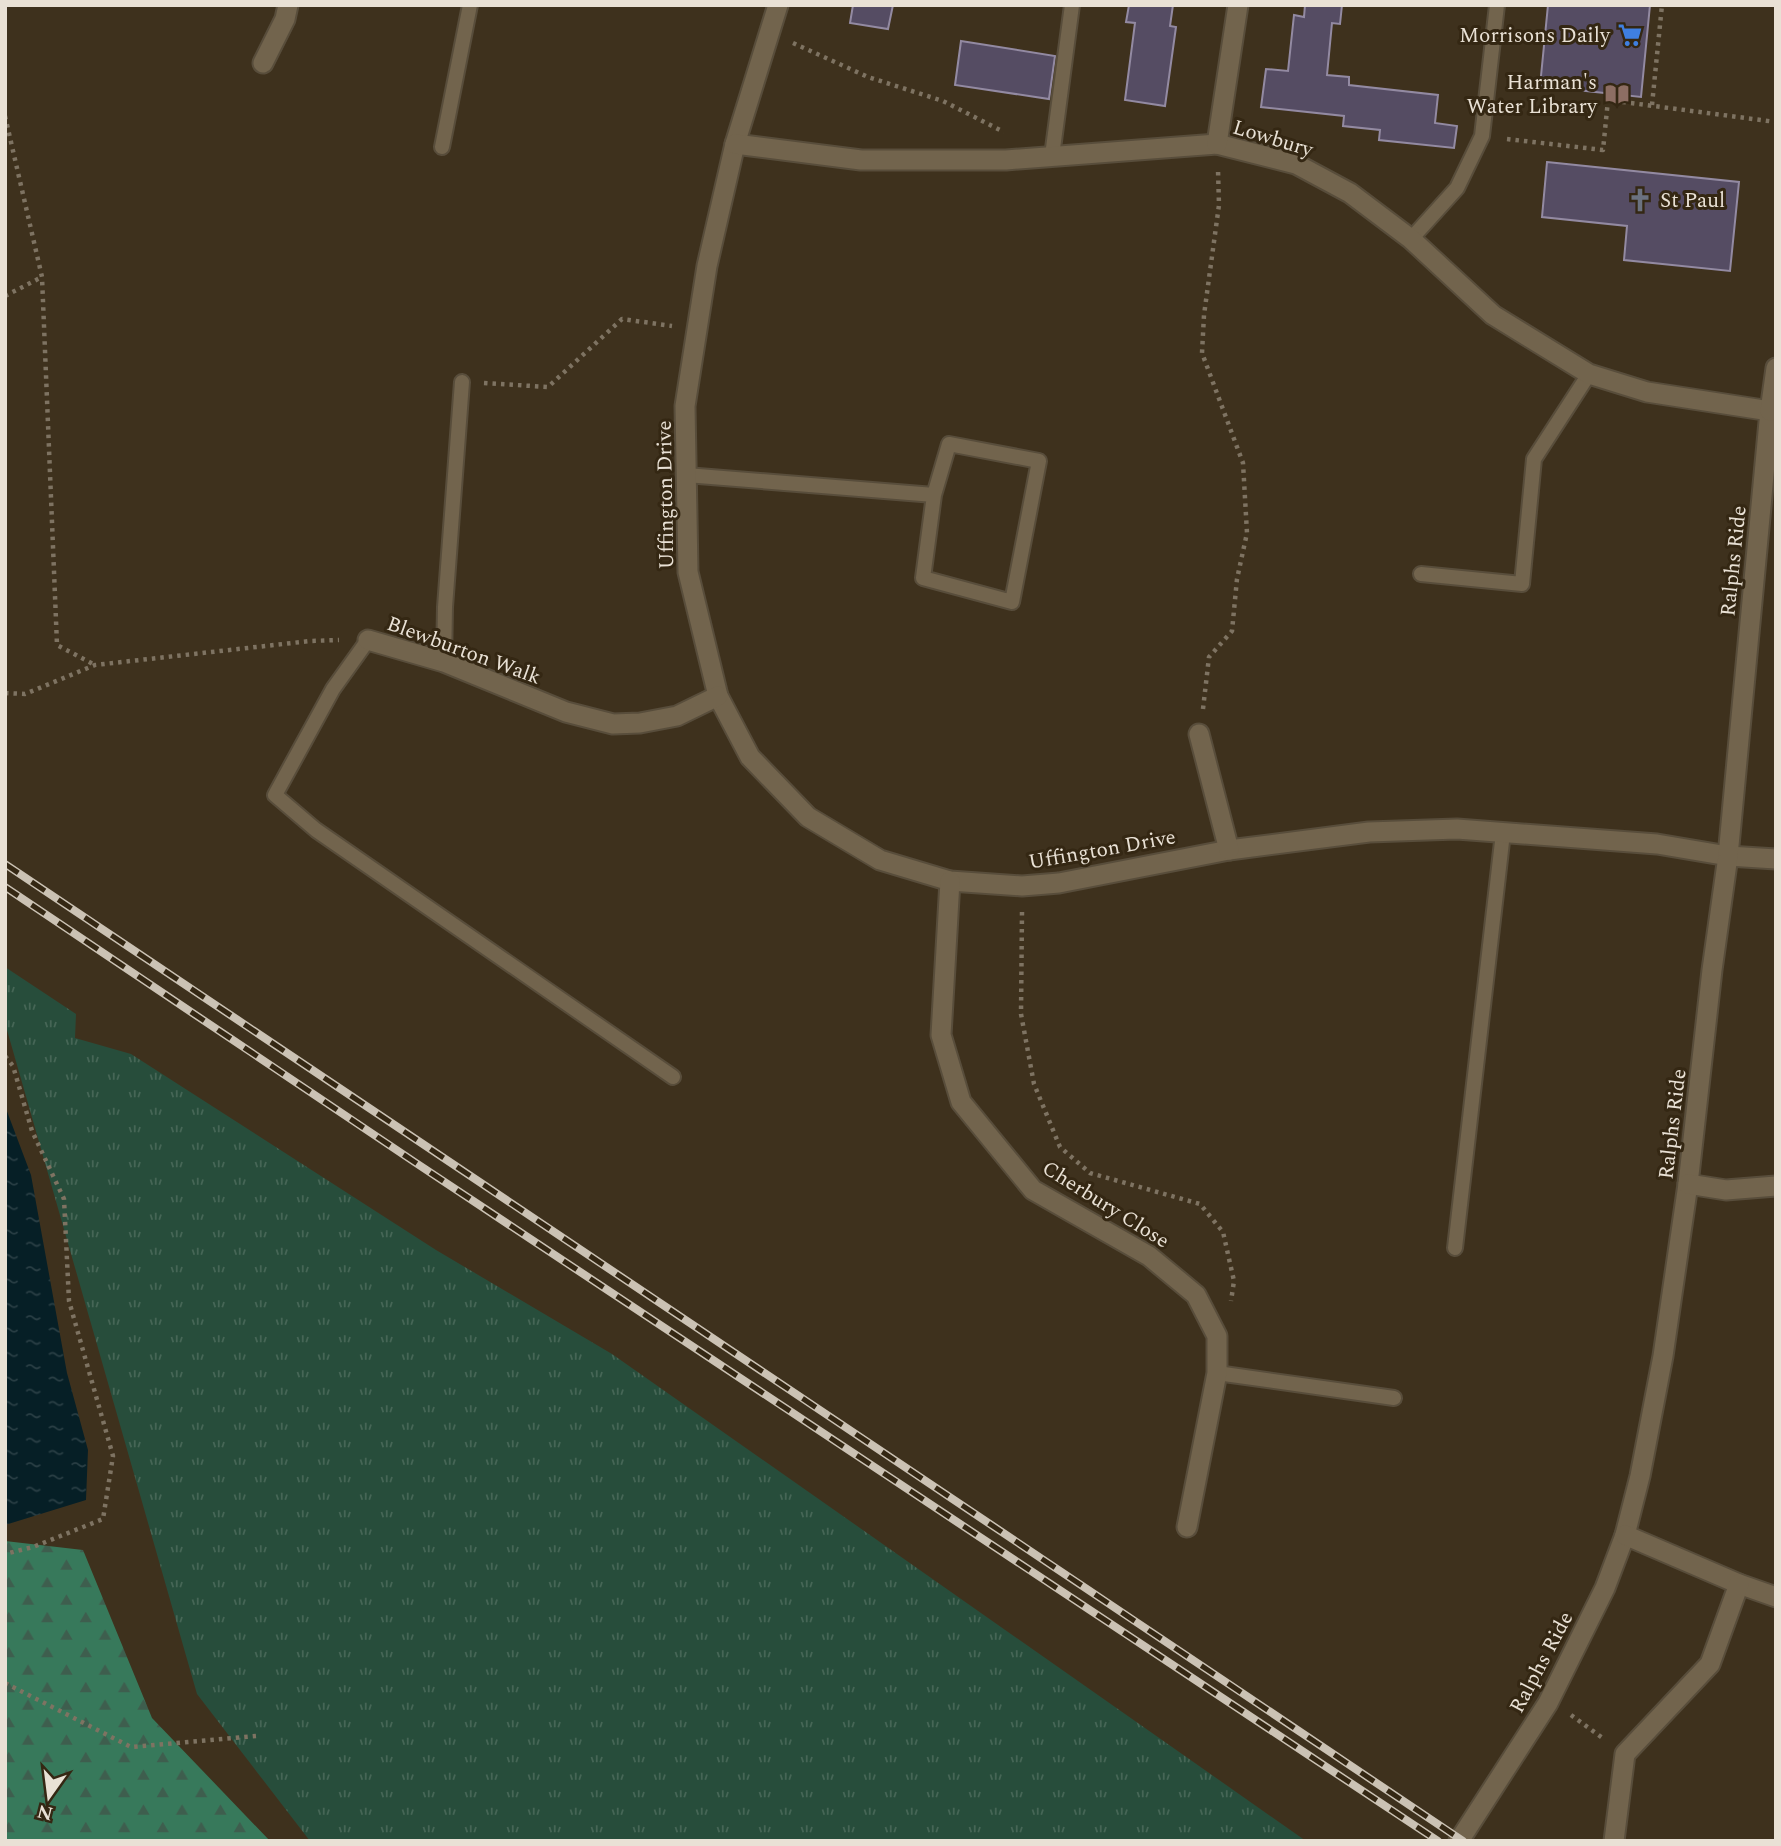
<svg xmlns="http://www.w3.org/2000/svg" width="1781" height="1846" font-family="Spectral,serif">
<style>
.grass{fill:url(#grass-tufts)}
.forest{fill:url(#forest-firs)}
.water{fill:url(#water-ripples)}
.building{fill:#554c63;stroke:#938aa2;stroke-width:2}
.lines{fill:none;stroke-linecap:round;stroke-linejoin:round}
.service-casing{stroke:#584d3b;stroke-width:18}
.minor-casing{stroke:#584d3b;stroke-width:23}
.tertiary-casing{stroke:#584d3b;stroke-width:23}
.path{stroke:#7e7362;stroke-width:4.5;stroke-dasharray:3.5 5;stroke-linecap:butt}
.service{stroke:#72644d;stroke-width:14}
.minor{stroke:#72644d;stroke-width:19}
.tertiary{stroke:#72644d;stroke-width:19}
.rail-casing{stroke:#cbc2b4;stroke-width:8}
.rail{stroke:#342713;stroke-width:5;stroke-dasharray:16;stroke-linecap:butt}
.labels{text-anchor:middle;stroke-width:6;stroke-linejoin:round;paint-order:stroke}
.poi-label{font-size:21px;fill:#e9e1d5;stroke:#342713;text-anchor:end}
.street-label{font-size:21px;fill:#e9e1d5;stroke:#342713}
</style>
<defs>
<pattern id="grass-tufts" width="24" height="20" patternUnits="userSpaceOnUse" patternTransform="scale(1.75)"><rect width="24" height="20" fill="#274d3b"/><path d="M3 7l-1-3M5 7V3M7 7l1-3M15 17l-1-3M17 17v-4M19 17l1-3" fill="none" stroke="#466656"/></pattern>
<pattern id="forest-firs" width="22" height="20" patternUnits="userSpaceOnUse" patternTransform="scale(1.75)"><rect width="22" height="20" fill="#37795b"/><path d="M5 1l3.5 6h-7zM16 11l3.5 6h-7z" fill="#3e5e4e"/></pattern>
<pattern id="water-ripples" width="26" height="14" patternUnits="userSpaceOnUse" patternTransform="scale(1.75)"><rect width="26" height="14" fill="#061f26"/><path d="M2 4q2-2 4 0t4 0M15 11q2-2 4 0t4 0" fill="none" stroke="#2a3f45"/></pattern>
</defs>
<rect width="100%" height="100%" fill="#3e311d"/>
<path class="grass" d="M5,967L76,1014L75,1038L131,1054L436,1250L612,1354L1306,1841H310L197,1694L5,1023Z"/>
<path class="forest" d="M5,1541L83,1550L152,1718L270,1841H5Z"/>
<path class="water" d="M5,1106L31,1175L67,1373L88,1450L86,1500L5,1525Z"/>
<g class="building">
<path d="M853,5H893L888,29L850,23Z"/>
<path d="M1129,5H1173L1170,26L1176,27L1165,106L1125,100L1135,23L1126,22Z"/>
<path d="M1305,5H1342L1340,24L1332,23L1327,75L1349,77V85L1438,95L1435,123L1457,126L1454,148L1379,140L1380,130L1343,126L1344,116L1261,107L1266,69L1288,71L1294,15L1304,17Z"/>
<path d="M1548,5H1650L1641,97L1540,86Z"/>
<path d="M961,41L1055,56L1049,99L955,85Z"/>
<path d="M1547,162L1739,182L1730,271L1624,260L1627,226L1542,217Z"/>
</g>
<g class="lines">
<g class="service-casing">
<g id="service">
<path d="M442,147L470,5"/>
<path d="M1052,156L1072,5"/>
<path d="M1411,239L1457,188L1482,136L1497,5"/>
<path d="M686,475L934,495L949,444L1039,461L1012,602L923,578L934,495"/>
<path d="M1421,574L1522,584L1534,459L1589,374"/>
<path d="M368,640L333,689L275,795L316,830L673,1077"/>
<path d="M444,662L445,607L462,382"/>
<path d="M1455,1248L1503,833"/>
<path d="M1217,1373L1394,1398"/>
</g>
</g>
<g class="minor-casing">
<g id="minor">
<path d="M778,5L735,144L707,266L685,406L688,572L718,696L750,757L808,817L880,860L950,881L1022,886L1059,883L1229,850L1369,832L1457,829L1657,844L1728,856L1776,859"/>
<path d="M263,63L285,19L288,5"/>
<path d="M735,144L861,160H1006L1217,144L1296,164L1350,193L1411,239L1493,315L1589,374L1647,392L1770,411L1728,856L1712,970L1688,1184L1663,1356L1640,1476L1625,1535L1605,1588L1548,1703L1459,1841"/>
<path d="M1217,144L1238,5"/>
<path d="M368,640L444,662L566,712L613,724L640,723L677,716L718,696"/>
<path d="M1199,734L1229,850"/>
<path d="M950,881L941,1035L961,1102L1033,1190L1149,1256L1196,1295L1217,1336V1373L1187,1527"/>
<path d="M1688,1184L1726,1190L1776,1186"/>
<path d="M1625,1535L1739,1584L1776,1597"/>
<path d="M1614,1841L1625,1754L1710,1664L1739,1584"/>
</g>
</g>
<g class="tertiary-casing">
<path id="tertiary" d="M1770,411L1776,368"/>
</g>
<g class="path">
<path d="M793,43L868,77L943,101L1004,132"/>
<path d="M1652,105L1662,5"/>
<path d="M5,116L42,277L57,645L95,665"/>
<path d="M1507,139L1603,150L1608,100L1776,122"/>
<path d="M5,296L42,277"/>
<path d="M484,383L548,387L622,319L672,326"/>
<path d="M5,693L25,694L95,665L310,641L339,640"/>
<path d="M1203,709L1209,657L1232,631L1237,579L1247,533L1243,463L1202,353L1204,315L1219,205L1218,170"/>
<path d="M1022,912L1021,1014L1034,1084L1060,1147L1090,1173L1200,1204L1223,1232L1234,1281L1231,1301"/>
<path d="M5,1056L13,1066L32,1131L64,1199L69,1301L113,1456L103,1519L33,1547L5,1554"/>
<path d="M5,1683L131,1747L256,1736"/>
<path d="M1571,1715L1604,1739"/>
</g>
<use href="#service" class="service"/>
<use href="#minor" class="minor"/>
<use href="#tertiary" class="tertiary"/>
<g class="rail-casing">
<g id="rail">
<path d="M5,864L1463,1841"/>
<path d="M5,887L416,1163L1438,1841"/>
</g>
</g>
<use href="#rail" class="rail"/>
</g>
<defs>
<g id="supermarket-bare" transform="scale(1.89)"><path d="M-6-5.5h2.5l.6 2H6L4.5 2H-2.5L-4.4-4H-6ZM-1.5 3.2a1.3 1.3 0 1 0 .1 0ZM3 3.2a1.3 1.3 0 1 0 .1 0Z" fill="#3f7fe0" stroke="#342713" stroke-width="2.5" paint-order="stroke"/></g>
<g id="library-bare" transform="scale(1.89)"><path d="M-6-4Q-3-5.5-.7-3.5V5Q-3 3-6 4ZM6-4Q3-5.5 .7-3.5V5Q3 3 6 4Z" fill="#8d6e63" stroke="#342713" stroke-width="2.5" paint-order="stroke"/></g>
<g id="church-bare" transform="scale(1.89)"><path d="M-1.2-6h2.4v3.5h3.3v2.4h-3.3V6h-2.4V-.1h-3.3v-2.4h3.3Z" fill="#6b7280" stroke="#342713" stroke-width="2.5" paint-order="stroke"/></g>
</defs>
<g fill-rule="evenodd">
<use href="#supermarket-bare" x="1630" y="35"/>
<use href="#library-bare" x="1617" y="94"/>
<use href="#church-bare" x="1640" y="200"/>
</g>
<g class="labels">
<g class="poi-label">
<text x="1610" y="42">Morrisons Daily</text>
<text x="1597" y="89">Harman's<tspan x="1597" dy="24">Water Library</tspan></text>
<text x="1660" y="207" text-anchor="start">St Paul</text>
</g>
<g class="street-label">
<text transform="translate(1273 138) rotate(17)" y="7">Lowbury</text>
<text transform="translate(665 495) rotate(-91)" y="7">Uffington Drive</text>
<text transform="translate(1733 561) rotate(-84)" y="7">Ralphs Ride</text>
<text transform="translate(464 650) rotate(20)" y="7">Blewburton Walk</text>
<text transform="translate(1102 849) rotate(-10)" y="7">Uffington Drive</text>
<text transform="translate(1672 1124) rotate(-83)" y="7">Ralphs Ride</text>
<text transform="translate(1106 1204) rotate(32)" y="7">Cherbury Close</text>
<text transform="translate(1541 1662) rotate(-62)" y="7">Ralphs Ride</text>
</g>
</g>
<rect width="1781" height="1846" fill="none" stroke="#e9e1d5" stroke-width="14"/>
<g transform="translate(49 1797) rotate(194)" stroke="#342713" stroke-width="5" paint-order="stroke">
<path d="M0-5L12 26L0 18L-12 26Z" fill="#e9e1d5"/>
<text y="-10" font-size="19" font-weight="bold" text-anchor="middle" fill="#e9e1d5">N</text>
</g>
</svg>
